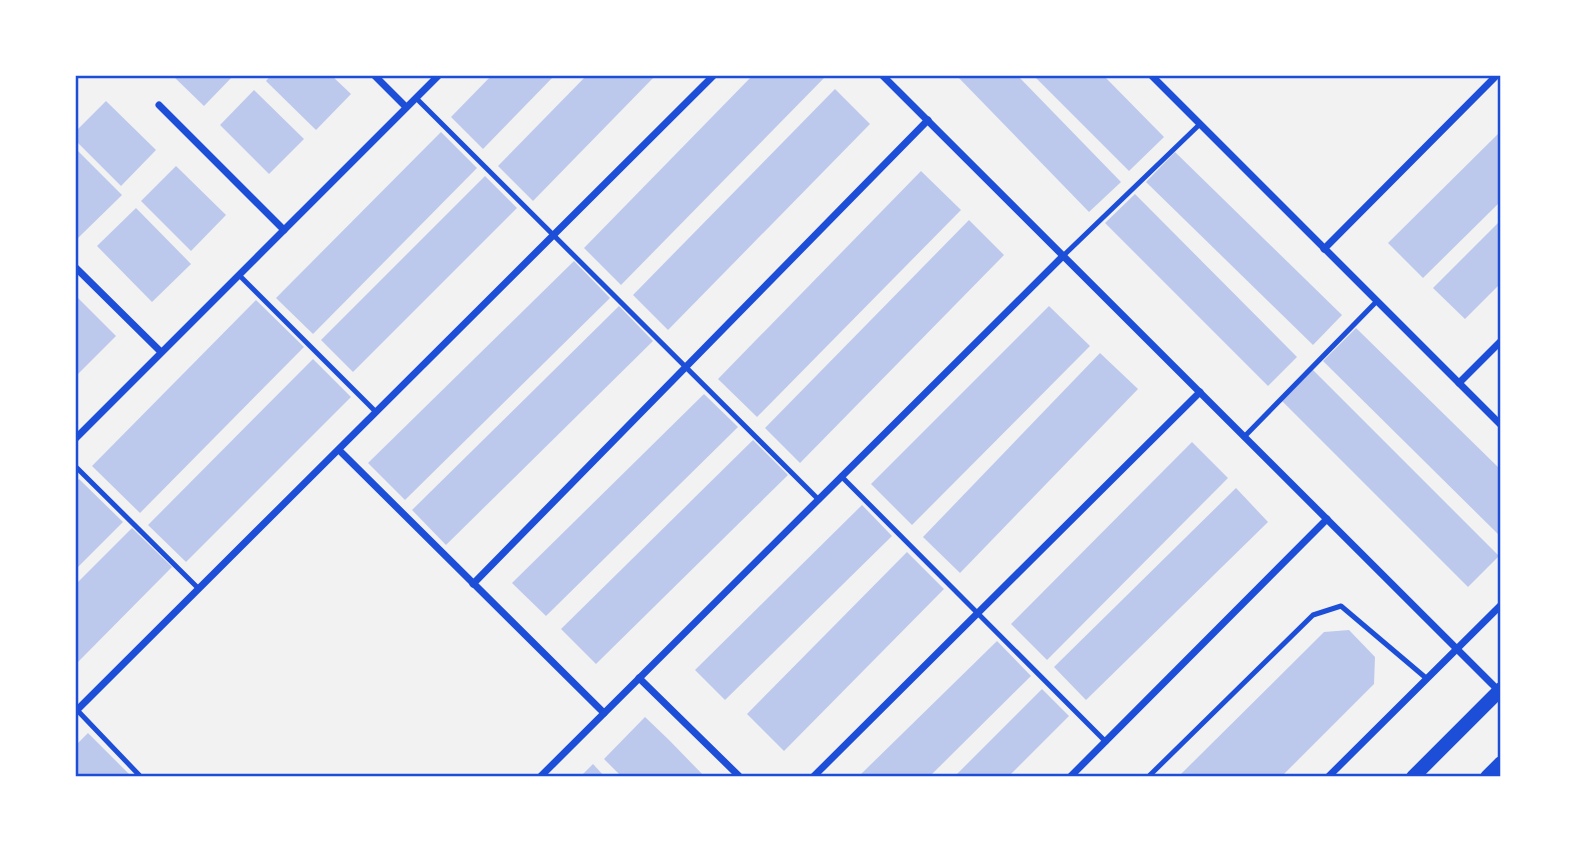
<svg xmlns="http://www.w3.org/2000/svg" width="1576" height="852" font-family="Karla,sans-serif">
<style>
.building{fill:#bdc9ec}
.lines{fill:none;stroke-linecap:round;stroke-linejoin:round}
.service{stroke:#1d4ed8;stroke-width:5}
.minor{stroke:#1d4ed8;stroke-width:7}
.secondary{stroke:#1d4ed8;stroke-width:14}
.neatline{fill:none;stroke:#1d4ed8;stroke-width:2.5}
</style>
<rect width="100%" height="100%" fill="#f2f2f2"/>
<g class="building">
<path d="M172,75H234L204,106Z"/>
<path d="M271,75H331L351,94L316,130L266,81Z"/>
<path d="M492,75H555L483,149L451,117Z"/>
<path d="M587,75H656L533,201L498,166Z"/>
<path d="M753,75H823L825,77L621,285L584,248Z"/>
<path d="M956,75H1017L1121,182L1089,212Z"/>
<path d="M1033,75H1103L1164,137L1129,171Z"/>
<path d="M835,89L870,124L668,330L633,295Z"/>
<path d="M254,90L304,139L269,174L220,125Z"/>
<path d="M106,101L156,150L121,186L75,140V132Z"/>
<path d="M1501,131V201L1423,278L1388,243Z"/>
<path d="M441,132L477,168L313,334L276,298Z"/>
<path d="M75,148L122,195L78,238L75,235Z"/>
<path d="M1175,152L1342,315L1313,345L1146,182Z"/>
<path d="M176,166L226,215L191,251L141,201Z"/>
<path d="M921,171L961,210L757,417L718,379Z"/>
<path d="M485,176L517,208L353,372L321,340Z"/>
<path d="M1135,194L1297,357L1268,386L1105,223Z"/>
<path d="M136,208L191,264L152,302L97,246Z"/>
<path d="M969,220L1004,255L800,463L765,428Z"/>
<path d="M1501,220V283L1465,319L1433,288Z"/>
<path d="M574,261L610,298L405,500L368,463Z"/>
<path d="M75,295L116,336L75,377Z"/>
<path d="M256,300L304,347L140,513L92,466Z"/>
<path d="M619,306L653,341L446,545L412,510Z"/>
<path d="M1049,306L1090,346L912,525L871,484Z"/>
<path d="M1356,328L1501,470V537L1323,361Z"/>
<path d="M1100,353L1138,389L960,573L923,537Z"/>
<path d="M313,359L351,397L186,562L148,525Z"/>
<path d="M1313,370L1499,556L1468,587L1282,401Z"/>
<path d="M704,394L738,427L546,616L512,583Z"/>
<path d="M753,440L788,475L596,664L561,629Z"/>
<path d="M1192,442L1228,478L1047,660L1011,624Z"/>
<path d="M79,479L123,522L75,570V483Z"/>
<path d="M1236,488L1268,522L1086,700L1054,667Z"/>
<path d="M862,505L892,536L725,700L695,670Z"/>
<path d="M132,528L172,567L75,665V585Z"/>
<path d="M907,552L944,589L784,751L747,714Z"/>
<path d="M1349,630L1375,657L1374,684L1281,777H1178L1324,632Z"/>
<path d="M997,641L1031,676L929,777H858Z"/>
<path d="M1042,689L1069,716L1008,777H954Z"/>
<path d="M645,717L669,740L705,777H622L604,759Z"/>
<path d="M88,733L132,777H75V746Z"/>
<path d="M593,764L605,777H580Z"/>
</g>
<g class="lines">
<g class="service">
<path d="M416,98L818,499"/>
<path d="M1063,256L1200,124"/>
<path d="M239,275L376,412"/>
<path d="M1244,437L1377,301"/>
<path d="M75,466L199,589"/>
<path d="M841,476L1106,742"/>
<path d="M77,710L141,777"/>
<path d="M1148,777L1313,615L1341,606L1426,678"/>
</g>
<g class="minor">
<path d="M374,75L406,107"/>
<path d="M882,75L1499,691"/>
<path d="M1151,75L1501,425"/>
<path d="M159,105L284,230"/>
<path d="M1324,249L1497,75"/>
<path d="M75,267L161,352"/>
<path d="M1459,383L1501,341"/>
<path d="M75,439L439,75"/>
<path d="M339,450L604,713"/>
<path d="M473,584L928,120"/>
<path d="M639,678L740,777"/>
<path d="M75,712L714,75"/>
<path d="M540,777L1063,256"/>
<path d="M813,777L1200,392"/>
<path d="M1070,777L1327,519"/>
<path d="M1328,777L1501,605"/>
</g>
<g class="secondary">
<path d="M1413,777L1501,689"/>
<path d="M1487,777L1501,763"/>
</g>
</g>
<rect width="1576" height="852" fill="none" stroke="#ffffff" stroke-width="154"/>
<rect x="77" y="77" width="1422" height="698" class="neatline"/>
</svg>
